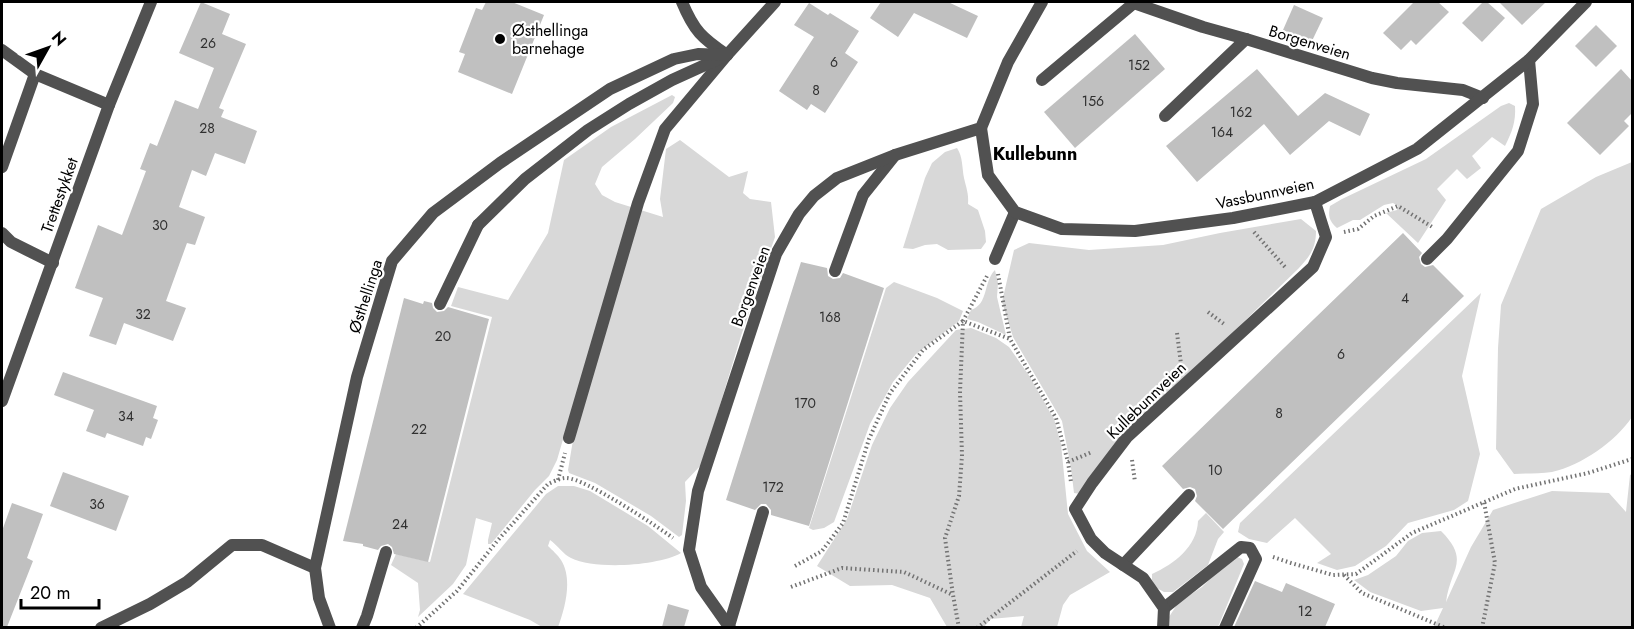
<svg xmlns="http://www.w3.org/2000/svg" width="1634" height="629" font-family="Jost,sans-serif">
<style>
.green{fill:#d8d8d8}
.building{fill:#c0c0c0}
.lines{fill:none;stroke-linecap:round;stroke-linejoin:round}
.path{stroke:#737373;stroke-width:4;stroke-dasharray:1.5 3;stroke-linecap:butt}
.service{stroke:#515151;stroke-width:12}
.minor{stroke:#515151;stroke-width:12}
.poi-dot{fill:#000;stroke:#fff;stroke-width:2}
.labels{text-anchor:middle;stroke-width:4.5;stroke-linejoin:round;paint-order:stroke}
.number-label{font-size:14px;fill:#303030}
.poi-label{font-size:16px;fill:#000;stroke:#fff;text-anchor:start}
.street-label{font-size:16px;fill:#000;stroke:#fff}
.neighbourhood-label{font-size:18px;font-weight:bold;fill:#000;stroke:#fff}
</style>
<rect width="100%" height="100%" fill="#fff"/>
<g class="green">
<path d="M672,95L675,97L673,103L635,139L602,167L595,184L602,195L615,202L663,217L660,199L666,149L680,140L729,177L748,171L743,193L750,199L771,202L775,237L741,336L702,464L685,482L686,501L682,535L679,537L651,516L595,483L569,473L568,470L573,440L564,436L557,460L549,476L535,490L491,544H488V540L492,523L476,518L466,565L453,584L418,617L420,610L418,583L391,565L396,554L430,562L492,317L451,306L458,287L508,300L548,233L564,160L611,127Z"/>
<path d="M1509,103L1515,106C1516,122 1512,132 1505,146L1492,137L1472,156L1481,168L1467,179L1457,169L1437,189L1446,200L1418,243L1386,213L1397,210L1398,206L1393,203L1384,205L1360,220H1353L1337,228C1329,221 1328,216 1330,206L1342,199L1426,159L1501,106Z"/>
<path d="M957,148C963,157 962,168 964,178C966,187 969,194 968,204L978,210L985,231L986,242L981,249L948,250L937,244L925,245L913,249L903,248L925,178L932,163L945,152Z"/>
<path d="M1632,162V417C1615,442 1582,465 1552,472C1540,474 1526,473 1514,474L1496,449L1498,348L1501,305L1541,209L1596,177Z"/>
<path d="M1301,219L1316,231C1316,248 1310,256 1299,268L1102,460L1080,494L1074,493L1071,468L1062,421L1013,337L1002,302L1014,250L1029,243L1089,250L1163,245L1220,233Z"/>
<path d="M995,270L998,283L997,297L1006,335L978,322L967,319L971,310C989,304 983,282 995,270Z"/>
<path d="M894,282L937,298L963,311L959,321L916,354L893,382L870,424L834,522L824,528L813,530L809,528L886,288Z"/>
<path d="M1481,293L1462,376L1480,454L1468,501L1454,510L1408,523L1386,546L1355,566L1337,570L1317,563L1331,554L1295,518L1267,543L1249,539L1238,532L1240,523Z"/>
<path d="M971,328L996,338L1009,347L1028,374L1054,419L1061,444L1068,514L1087,551L1110,572L1070,595L1063,605L1057,627H1021L1024,616L991,619L984,627H947L930,598L892,585L850,586L817,566L847,519L872,445L890,408L908,382L956,330Z"/>
<path d="M1632,474V627H1434L1443,608L1421,611L1370,592L1354,580L1368,575L1396,556L1408,541L1422,533L1441,531C1471,561 1450,569 1446,602L1471,547L1493,510L1552,491L1609,493L1626,512L1630,475Z"/>
<path d="M558,486H574L590,491L648,526L681,553C658,566 595,570 571,558C564,555 557,545 550,540L548,546C552,550 558,555 561,560C573,579 565,608 558,627H542L530,620L463,594L546,494Z"/>
<path d="M1206,513L1224,532L1218,539L1208,565L1190,579L1173,592H1164L1155,587L1152,580V574C1174,564 1197,547 1198,521Z"/>
<path d="M1237,557L1242,559L1244,564L1218,627L1168,628L1169,617L1178,603L1202,587L1228,561Z"/>
</g>
<g class="building">
<path d="M201,2L230,14L222,34L246,44L219,108L224,110L221,117L257,131L245,164L215,153L206,176L192,170L179,207L205,217L195,245L187,243L166,301L186,308L173,341L124,323L116,345L89,336L103,298L75,288L98,225L122,235L146,171L140,169L150,143L157,146L175,100L198,109L214,68L179,53Z"/>
<path d="M486,2H512L544,15L512,94L458,72L465,54L459,52L476,8L482,10Z"/>
<path d="M881,2H948L978,16L967,38L914,13L898,37L870,18Z"/>
<path d="M1414,2H1438L1449,12L1416,45L1411,40L1401,50L1383,33Z"/>
<path d="M1483,2H1487L1505,18L1482,42L1462,23Z"/>
<path d="M1499,2H1546L1522,25Z"/>
<path d="M809,3L828,15L830,13L859,31L845,53L858,62L825,113L811,104L807,110L779,91L814,37L794,25Z"/>
<path d="M1294,5L1323,18L1311,43L1283,30Z"/>
<path d="M1596,25L1617,46L1596,67L1575,46Z"/>
<path d="M1135,34L1165,69L1075,148L1044,112Z"/>
<path d="M1257,69L1298,116L1325,93L1370,114L1360,136L1329,121L1290,155L1264,124L1197,182L1166,146Z"/>
<path d="M1621,69L1632,81V113L1624,121L1629,126L1600,155L1567,123Z"/>
<path d="M1403,233L1422,253L1419,257L1421,264L1425,267L1433,265L1464,296L1223,529L1195,501L1197,496L1195,489L1190,487L1183,489L1162,466Z"/>
<path d="M801,262L827,268L828,276L833,279L840,278L843,273L884,288L809,526L771,515V510L766,504H761L755,510L726,500Z"/>
<path d="M404,298L423,304L424,301L432,303L433,308L437,312L444,311L448,307L489,319L428,562L394,554L392,547L388,544L381,546L378,550L363,546V544L343,541Z"/>
<path d="M63,372L157,406L153,418L158,420L151,439L146,437L143,446L107,433L105,438L86,431L94,410L54,395Z"/>
<path d="M63,472L129,496L116,531L50,506Z"/>
<path d="M12,503L43,514L27,558L33,561L7,627H2V531Z"/>
<path d="M1255,581L1282,592L1286,583L1335,604L1325,627H1234Z"/>
<path d="M668,604L689,610L684,627H662Z"/>
</g>
<g class="lines">
<g class="path">
<path d="M1254,232L1285,267"/>
<path d="M1344,232L1358,229L1374,216L1398,206L1434,228"/>
<path d="M998,274L1010,339"/>
<path d="M1208,312L1224,324"/>
<path d="M1177,333L1181,364"/>
<path d="M1132,460L1135,482"/>
<path d="M1068,462L1092,452"/>
<path d="M558,480L565,453"/>
<path d="M1273,557L1291,563L1333,575L1356,574L1412,533L1515,489L1588,473L1632,459"/>
<path d="M795,566L822,551L843,523L869,439L890,393L923,350L963,321L1010,339L1056,418L1068,462L1071,482"/>
<path d="M1344,575L1362,593L1446,628"/>
<path d="M791,587L842,568L904,572L953,595"/>
<path d="M416,628L457,591L498,540L548,484C553,482 560,478 566,478C585,478 655,525 673,538"/>
<path d="M959,628L953,595L945,538L959,496L962,456L960,392L963,321L987,276"/>
<path d="M977,628L1077,551"/>
<path d="M1482,628L1495,563L1484,502"/>
</g>
<g class="service">
<path d="M1042,80L1134,3"/>
<path d="M1165,116L1246,39"/>
<path d="M2,167L35,74"/>
<path d="M2,233L11,242L53,263"/>
<path d="M995,259L1015,212"/>
<path d="M1427,259L1447,239L1518,151L1533,104L1529,60"/>
<path d="M835,271L863,195L895,155"/>
<path d="M440,304L478,225"/>
<path d="M569,438L638,203L665,129L727,55C702,38 694,31 682,2"/>
<path d="M1123,565L1189,495"/>
<path d="M729,626L763,512"/>
<path d="M101,628L150,604L187,582L232,545H262L315,568"/>
<path d="M362,628L367,616L386,552"/>
</g>
<g class="minor">
<path d="M1131,2L1203,27L1246,39L1372,78L1397,83L1463,90L1483,98"/>
<path d="M2,50L35,74L109,105"/>
<path d="M981,128L988,175L1015,212L1062,229L1135,231L1233,218L1315,202L1417,149L1529,60L1586,2"/>
<path d="M478,225L525,179L588,130L629,104L672,80L727,55L775,2"/>
<path d="M2,401L109,105L151,2"/>
<path d="M1164,608L1241,547L1250,548L1256,559L1225,628"/>
<path d="M330,628L319,598L315,568L357,377L392,261L433,213L500,163L610,89L674,59L698,54L727,55"/>
<path d="M730,628L701,587L689,550L698,491L776,254L799,214L814,196L837,178L895,155L981,128L1008,62L1042,2"/>
<path d="M1163,628L1164,608L1143,578L1105,553L1091,539L1075,509L1092,483L1127,437L1313,267L1326,237L1315,202"/>
</g>
</g>
<circle class="poi-dot" cx="500" cy="39" r="6"/>
<g class="labels">
<g class="number-label">
<text x="208" y="48">26</text>
<text x="834" y="67">6</text>
<text x="1139" y="70">152</text>
<text x="816" y="95">8</text>
<text x="1093" y="106">156</text>
<text x="1241" y="117">162</text>
<text x="207" y="133">28</text>
<text x="1222" y="137">164</text>
<text x="160" y="230">30</text>
<text x="1405" y="303">4</text>
<text x="143" y="319">32</text>
<text x="830" y="322">168</text>
<text x="443" y="341">20</text>
<text x="1341" y="359">6</text>
<text x="805" y="408">170</text>
<text x="1279" y="418">8</text>
<text x="126" y="421">34</text>
<text x="419" y="434">22</text>
<text x="1215" y="475">10</text>
<text x="773" y="492">172</text>
<text x="97" y="509">36</text>
<text x="400" y="529">24</text>
<text x="1305" y="616">12</text>
</g>
<g class="poi-label">
<text x="512" y="36">Østhellinga<tspan x="512" dy="18">barnehage</tspan></text>
</g>
<g class="street-label">
<text transform="translate(1310 42) rotate(17)" y="6">Borgenveien</text>
<text transform="translate(1265 193) rotate(-12)" y="6">Vassbunnveien</text>
<text transform="translate(59 195) rotate(-70)" y="6">Trettestykket</text>
<text transform="translate(750 286) rotate(-70)" y="6">Borgenveien</text>
<text transform="translate(365 296) rotate(-72)" y="6">Østhellinga</text>
<text transform="translate(1146 400) rotate(-44)" y="6">Kullebunnveien</text>
</g>
<g class="neighbourhood-label">
<text x="1035" y="160">Kullebunn</text>
</g>
</g>
<rect width="1634" height="629" fill="none" stroke="#000000" stroke-width="6"/>
<g transform="translate(48 48) rotate(50)" stroke="#ffffff" stroke-width="4.5" paint-order="stroke">
<path d="M0-4.5L10 22L0 15L-10 22Z" fill="#000000"/>
<text y="-9" font-size="16" font-weight="bold" text-anchor="middle" fill="#000000">N</text>
</g>
<path d="M21 599v9h78v-9" fill="none" stroke="#000000" stroke-width="3"/>
<text x="30" y="599" font-size="18" fill="#000000" stroke="#ffffff" stroke-width="4.5" paint-order="stroke">20 m</text>
</svg>
